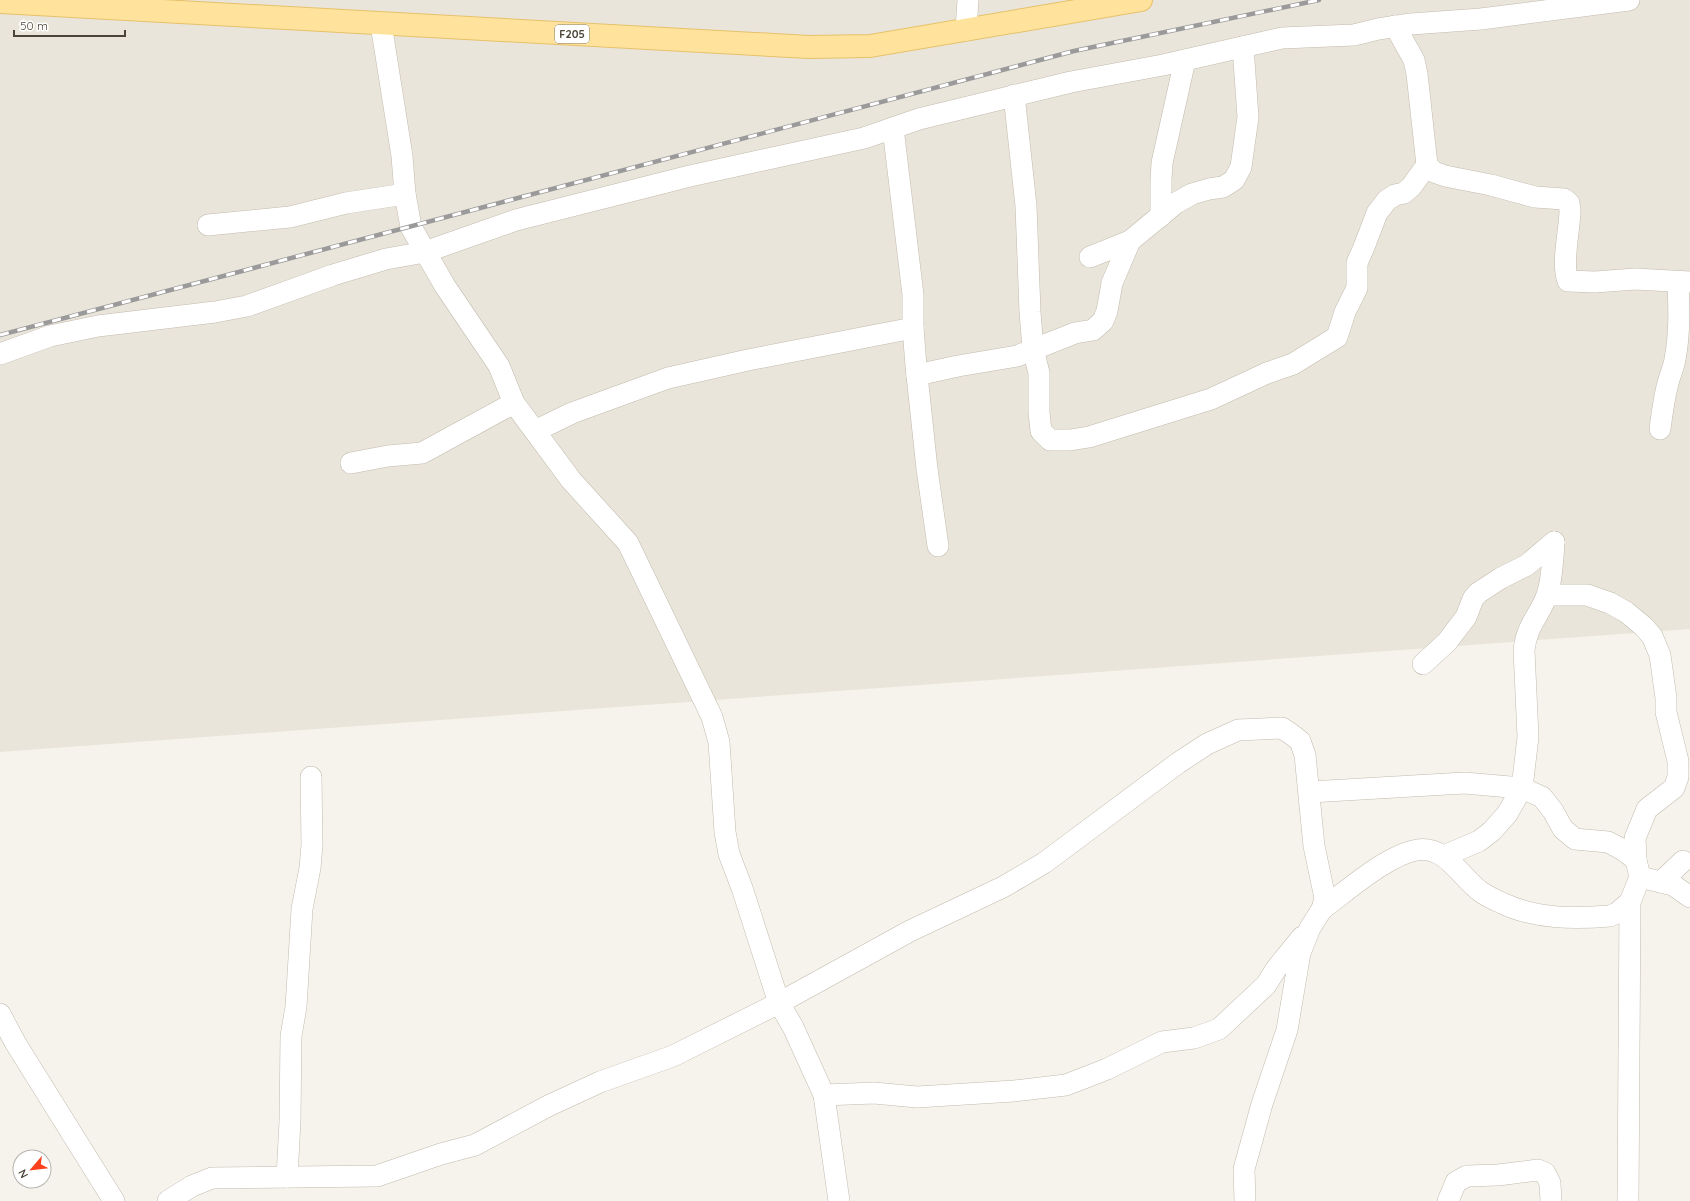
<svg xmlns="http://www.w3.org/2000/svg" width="1690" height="1201" font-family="Quicksand,sans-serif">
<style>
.residential{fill:#eae5da}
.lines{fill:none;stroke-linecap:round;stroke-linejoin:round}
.minor-casing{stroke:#c2bbae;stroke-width:22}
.major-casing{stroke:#e6c16a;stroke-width:24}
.minor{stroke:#fff;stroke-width:21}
.major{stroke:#ffe39c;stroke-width:22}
.rail-casing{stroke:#9a9a9a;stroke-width:4.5}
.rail{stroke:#fff;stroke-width:3;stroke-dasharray:9;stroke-linecap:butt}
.labels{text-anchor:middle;stroke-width:3.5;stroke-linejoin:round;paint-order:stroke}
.shield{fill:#fff;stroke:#817c74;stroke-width:1}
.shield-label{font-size:11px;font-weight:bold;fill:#4b4439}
</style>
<rect width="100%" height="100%" fill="#f6f3ec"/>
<path class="residential" d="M0,0H1690V629L0,752Z"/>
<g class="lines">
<g class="minor-casing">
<g id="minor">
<path d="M381,24L402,156L405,194L411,227L445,286L499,366L514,403L571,480L628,543L712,717L719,742L725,832L729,854L742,888L779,1003L793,1027L824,1095L839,1201"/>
<path d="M1395,26L1414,60L1417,74L1427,165L1434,172L1445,176L1491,185L1535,197L1564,199L1569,203L1570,210C1570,229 1561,264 1568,281L1595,282L1635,279L1690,282"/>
<path d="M966,30L968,0"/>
<path d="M1014,95L1026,206L1030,312L1033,349L1039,373V412L1041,431L1050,440H1070L1089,437L1211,399L1267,373L1293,364L1337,337L1345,312L1357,288V263L1364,247L1377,213L1387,200L1395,195L1404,193L1411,187L1427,165"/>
<path d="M893,128L913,295V328L916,366L927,469L938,546"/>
<path d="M1161,216V180L1162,163L1185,60"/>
<path d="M208,225L290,217L346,203L405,194"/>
<path d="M1090,257L1130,241"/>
<path d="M0,354L50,336L98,326L215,312L247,306L333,275L386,259L425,252L516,220L690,176L864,138L919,119L1071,82L1163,65L1282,38L1354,35L1378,29L1411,24L1481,19L1629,0"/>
<path d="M917,375L958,366L1017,356L1075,333L1093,330L1103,321L1107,311L1112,283L1130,241L1176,203L1192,194L1209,189L1223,187L1234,180L1241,167L1248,117L1243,47"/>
<path d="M1660,429C1662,413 1664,398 1668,383C1670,375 1674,367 1675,359C1680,333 1679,308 1678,282"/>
<path d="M535,431L572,413L668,378L748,360L913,328"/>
<path d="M351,463L388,456L422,453L514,403"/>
<path d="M1548,595H1587L1610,603L1626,612L1643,626L1652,636L1660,655L1666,698V712L1678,761V777L1674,788L1647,809L1635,838L1636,860"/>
<path d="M1423,664L1447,642L1456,630L1466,617L1473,599L1478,593L1501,578L1527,565L1554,542"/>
<path d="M1310,792L1464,783L1522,788L1542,797L1553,811L1563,829L1575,839L1608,842L1623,850L1636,860L1640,877L1630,902L1628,1201"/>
<path d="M1444,856L1479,841L1492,831L1507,814L1522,788L1528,737L1524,650C1527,624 1539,617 1547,595C1552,581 1553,558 1554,542"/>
<path d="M1640,877L1673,885L1690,897"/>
<path d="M1661,882L1683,861"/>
<path d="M1322,909C1347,891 1387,855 1417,850C1446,845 1461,878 1481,892C1487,896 1495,900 1502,903C1535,919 1574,919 1610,916L1617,913L1630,902"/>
<path d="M0,1014L16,1044L114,1201"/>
<path d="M824,1095L874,1093L917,1097L1014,1091L1066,1085L1107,1069L1162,1042L1194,1038L1219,1029L1266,985L1276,969L1302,937"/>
<path d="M287,1177L290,1121L291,1036L296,1007L302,909L310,868L312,845L311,777"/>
<path d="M168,1201L192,1186L212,1178L377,1176L441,1154L475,1145L548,1106L600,1082L673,1056L779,1003L910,931L1003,887L1044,863L1178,763L1207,744L1238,730L1282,728L1291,734L1300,741L1305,755L1314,846L1325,898L1322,909L1310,928L1300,953L1287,1030L1262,1104L1244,1169L1245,1201"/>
<path d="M1448,1201L1456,1182L1467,1176L1498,1175L1538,1170L1545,1173L1550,1183L1551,1201"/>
</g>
</g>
<g class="major-casing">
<path id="major" d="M0,2L809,47L870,46L1141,0"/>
</g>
<use href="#minor" class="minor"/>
<use href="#major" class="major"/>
<g class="rail-casing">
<path id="rail" d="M0,335L1074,51L1319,0"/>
</g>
<use href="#rail" class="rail"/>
</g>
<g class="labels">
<rect class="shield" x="555" y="25" width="34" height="18" rx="3"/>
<g class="shield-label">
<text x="572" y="38">F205</text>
</g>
</g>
<g transform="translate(32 1169) rotate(242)"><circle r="19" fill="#ffffff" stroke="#b7b4b0"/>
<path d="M0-3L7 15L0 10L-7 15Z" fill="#fc3f1d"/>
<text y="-6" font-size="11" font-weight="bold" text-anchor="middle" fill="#4b4439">N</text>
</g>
<path d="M14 30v6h111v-6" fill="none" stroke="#4b4439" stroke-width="2"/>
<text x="20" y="30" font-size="12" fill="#4b4439" stroke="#ffffff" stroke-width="3" paint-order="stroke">50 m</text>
</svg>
